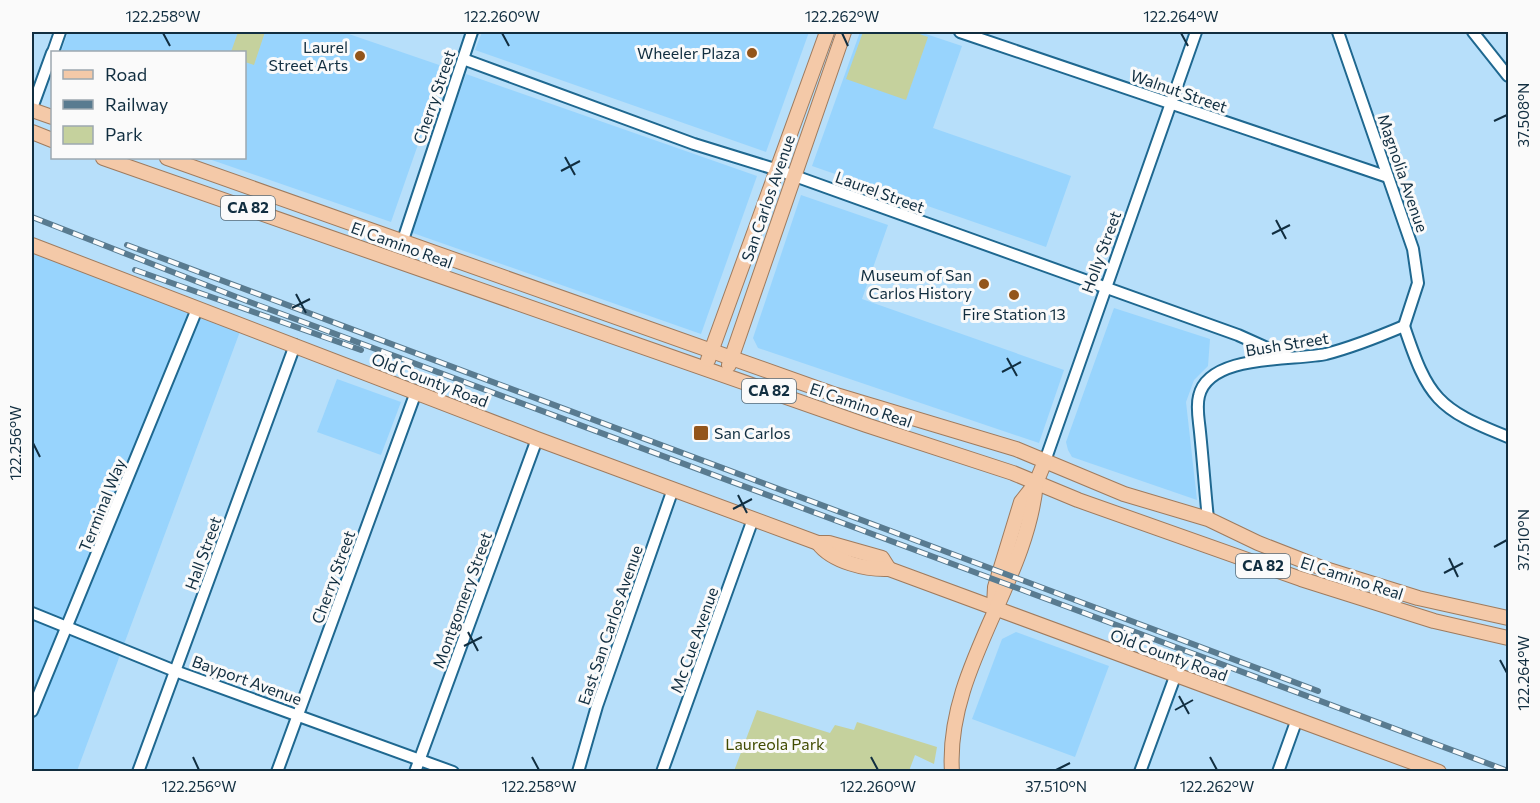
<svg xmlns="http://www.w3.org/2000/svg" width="1540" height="803" font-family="Commissioner,sans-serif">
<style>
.built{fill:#98d4fd}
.green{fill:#c5d19d}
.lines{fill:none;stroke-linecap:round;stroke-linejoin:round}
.minor-casing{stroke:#1f6890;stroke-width:14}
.major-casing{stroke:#9f7b5e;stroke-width:16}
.minor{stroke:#fff;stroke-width:10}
.major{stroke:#f4c9a8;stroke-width:14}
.rail-casing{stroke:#597b90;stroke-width:6}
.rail{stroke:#fafafa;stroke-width:4;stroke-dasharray:11;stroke-linecap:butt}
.ticks{fill:none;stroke:#112e40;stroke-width:2}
.poi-dot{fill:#93551b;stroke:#fafafa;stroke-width:2}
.labels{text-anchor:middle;stroke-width:6;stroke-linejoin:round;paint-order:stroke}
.shield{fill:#fafafa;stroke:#576b78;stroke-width:1.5}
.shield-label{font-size:15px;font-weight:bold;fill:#112e40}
.poi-label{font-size:16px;fill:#112e40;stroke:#fafafa;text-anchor:end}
.street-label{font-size:16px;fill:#112e40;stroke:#fafafa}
.park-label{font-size:16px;fill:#414b02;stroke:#fafafa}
.neatline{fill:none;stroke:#112e40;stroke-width:2}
.ticks-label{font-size:15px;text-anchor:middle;fill:#112e40}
</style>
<rect width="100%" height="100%" fill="#b7dffa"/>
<g class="built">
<path d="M68,32H343L445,67L391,222L206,158H244V52H61Z"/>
<path d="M482,32H809L766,152L475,50Z"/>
<path d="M860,32H920L962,46L933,128L1071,176L1046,247L812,166Z"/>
<path d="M466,74L757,176L701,334L410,232Z"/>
<path d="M801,195L888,225L862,299L1064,370L1039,443L758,348L753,338Z"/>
<path d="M32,245L242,326L77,771H32Z"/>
<path d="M1114,308L1210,339L1208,366L1194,380L1186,402L1197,500L1072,457L1068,450L1066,442Z"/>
<path d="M337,379L401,402L381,455L317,432Z"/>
<path d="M1016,632L1109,666L1075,757L972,719L1002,639Z"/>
</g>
<g class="green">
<path d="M238,32H265L254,65L245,62L244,52H231Z"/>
<path d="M863,32H914L928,37L906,100L846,79Z"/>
<path d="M757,710L830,733L835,725L854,730L857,722L937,747L934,764L915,755L909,771H734Z"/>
</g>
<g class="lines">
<g class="minor-casing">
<g id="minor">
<path d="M960,32L1388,177"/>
<path d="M1338,32L1413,249L1418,283L1404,326"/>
<path d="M1473,32L1508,76"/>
<path d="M53,52L60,32"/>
<path d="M463,59L694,144L778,170L1238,335L1285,356"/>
<path d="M32,108L52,53"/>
<path d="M403,240L472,32"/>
<path d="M1404,326C1428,398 1437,409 1508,437"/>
<path d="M1045,461L1196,32"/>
<path d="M1208,519C1205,490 1203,461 1200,432C1199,421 1196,407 1199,396C1209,353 1294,361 1326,354C1353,347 1378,337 1404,326"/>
<path d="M32,613L175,671L453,772"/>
<path d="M32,711L197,309"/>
<path d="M138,772L295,345"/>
<path d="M277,772L416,392"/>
<path d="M415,772L537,439"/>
<path d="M578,772L597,706L673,489"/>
<path d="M662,772L753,519"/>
<path d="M1140,772L1176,674"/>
<path d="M1278,772L1297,719"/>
</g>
</g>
<g class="major-casing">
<g id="major">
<path d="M32,110L52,117"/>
<path d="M32,132L52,140"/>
<path d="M103,158L866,425L1013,473L1078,500L1301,579L1434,621L1508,638"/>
<path d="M167,158L836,395L1016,449L1124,494L1208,519L1258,543L1322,568L1418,598L1508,618"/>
<path d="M32,245L537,439L818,543H829L882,558L889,569"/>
<path d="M708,360L827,32"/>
<path d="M729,365L844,32"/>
<path d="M818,543C832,562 867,570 889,569L1439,772"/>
<path d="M994,606L995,587L1021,502L1036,483L1045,461"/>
<path d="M952,772C945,670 1027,583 1036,483"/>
</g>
</g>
<use href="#minor" class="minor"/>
<use href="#major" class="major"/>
<g class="rail-casing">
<g id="rail">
<path d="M32,217L239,298L1508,771"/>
<path d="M127,245L1318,691"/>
<path d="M135,270L361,350"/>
</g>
</g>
<use href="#rail" class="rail"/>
</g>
<path class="ticks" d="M163,33L170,46M502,33L509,46M842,33L848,46M1181,33L1188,46M1494,121L1507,115M565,157L575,175M561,171L580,161M1276,220L1286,239M1272,234L1290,225M296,294L306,313M292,308L310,299M1007,358L1017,376M1002,372L1021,362M33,443L40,457M738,495L747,513M733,509L752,499M1494,547L1507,540M1449,558L1458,577M1444,573L1463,563M468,632L478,651M464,646L482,637M1500,660L1507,673M1179,696L1189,714M1175,710L1193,700M193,757L199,770M532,757L539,770M871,757L878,770M1210,757L1217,770M1056,770L1070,763"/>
<g class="poi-dot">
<circle cx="752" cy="53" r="6"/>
<circle cx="360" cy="56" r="6"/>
<circle cx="984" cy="284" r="6"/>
<circle cx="1014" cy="295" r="6"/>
<rect x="693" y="425" width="16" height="16" rx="3"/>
</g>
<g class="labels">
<g class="shield">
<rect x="221" y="196" width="54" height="24" rx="4.5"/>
<rect x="742" y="379" width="54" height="24" rx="4.5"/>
<rect x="1236" y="554" width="54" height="24" rx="4.5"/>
</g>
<g class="shield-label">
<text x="248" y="213">CA 82</text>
<text x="769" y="396">CA 82</text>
<text x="1263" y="571">CA 82</text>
</g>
<g class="poi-label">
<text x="348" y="53">Laurel<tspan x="348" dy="18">Street Arts</tspan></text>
<text x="740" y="59">Wheeler Plaza</text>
<text x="972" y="281">Museum of San<tspan x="972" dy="18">Carlos History</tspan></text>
<text x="1014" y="320" text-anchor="middle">Fire Station 13</text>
<text x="714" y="439" text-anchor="start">San Carlos</text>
</g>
<g class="street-label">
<text transform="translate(1179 91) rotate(19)" y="6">Walnut Street</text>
<text transform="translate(434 97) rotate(-71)" y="6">Cherry Street</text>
<text transform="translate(1403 173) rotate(71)" y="6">Magnolia Avenue</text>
<text transform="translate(880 192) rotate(20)" y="6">Laurel Street</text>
<text transform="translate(768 198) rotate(-71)" y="6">San Carlos Avenue</text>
<text transform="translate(402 245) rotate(20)" y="6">El Camino Real</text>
<text transform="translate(1101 252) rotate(-70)" y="6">Holly Street</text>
<text transform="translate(1287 344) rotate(-9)" y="6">Bush Street</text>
<text transform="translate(430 380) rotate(21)" y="6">Old County Road</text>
<text transform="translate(861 405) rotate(19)" y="6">El Camino Real</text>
<text transform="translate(102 505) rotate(-68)" y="6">Terminal Way</text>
<text transform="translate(203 553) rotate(-70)" y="6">Hall Street</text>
<text transform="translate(333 577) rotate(-70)" y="6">Cherry Street</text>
<text transform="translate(1352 578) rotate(18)" y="6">El Camino Real</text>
<text transform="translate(462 600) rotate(-70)" y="6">Montgomery Street</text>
<text transform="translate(610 625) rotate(-71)" y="6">East San Carlos Avenue</text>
<text transform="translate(694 640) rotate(-70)" y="6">Mc Cue Avenue</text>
<text transform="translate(1169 655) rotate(20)" y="6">Old County Road</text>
<text transform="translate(247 680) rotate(20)" y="6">Bayport Avenue</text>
</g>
<g class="park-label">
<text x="775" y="750">Laureola Park</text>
</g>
</g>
<rect width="1540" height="803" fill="none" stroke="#fafafa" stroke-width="66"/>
<rect x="51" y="51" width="195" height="108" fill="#fafafa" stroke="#9da8b0" stroke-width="1.5"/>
<rect x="63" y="70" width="30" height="9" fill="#f4c9a8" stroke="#9da8b0" stroke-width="1.5"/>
<text x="105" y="81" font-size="18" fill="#112e40">Road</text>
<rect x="63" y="100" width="30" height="9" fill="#597b90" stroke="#9da8b0" stroke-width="1.5"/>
<text x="105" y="111" font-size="18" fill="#112e40">Railway</text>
<rect x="63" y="126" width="30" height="18" fill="#c5d19d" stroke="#9da8b0" stroke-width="1.5"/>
<text x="105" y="141" font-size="18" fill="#112e40">Park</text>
<rect x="33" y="33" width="1474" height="737" class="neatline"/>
<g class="ticks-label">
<text x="163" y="22">122.258°W</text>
<text x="502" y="22">122.260°W</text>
<text x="842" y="22">122.262°W</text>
<text x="1181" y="22">122.264°W</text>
<text transform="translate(1524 115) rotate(-90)" y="5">37.508°N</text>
<text transform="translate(16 443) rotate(-90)" y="5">122.256°W</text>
<text transform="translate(1524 540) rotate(-90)" y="5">37.510°N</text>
<text transform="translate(1524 673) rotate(-90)" y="5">122.264°W</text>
<text x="199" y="792">122.256°W</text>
<text x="539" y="792">122.258°W</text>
<text x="878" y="792">122.260°W</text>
<text x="1056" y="792">37.510°N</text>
<text x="1217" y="792">122.262°W</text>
</g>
</svg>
